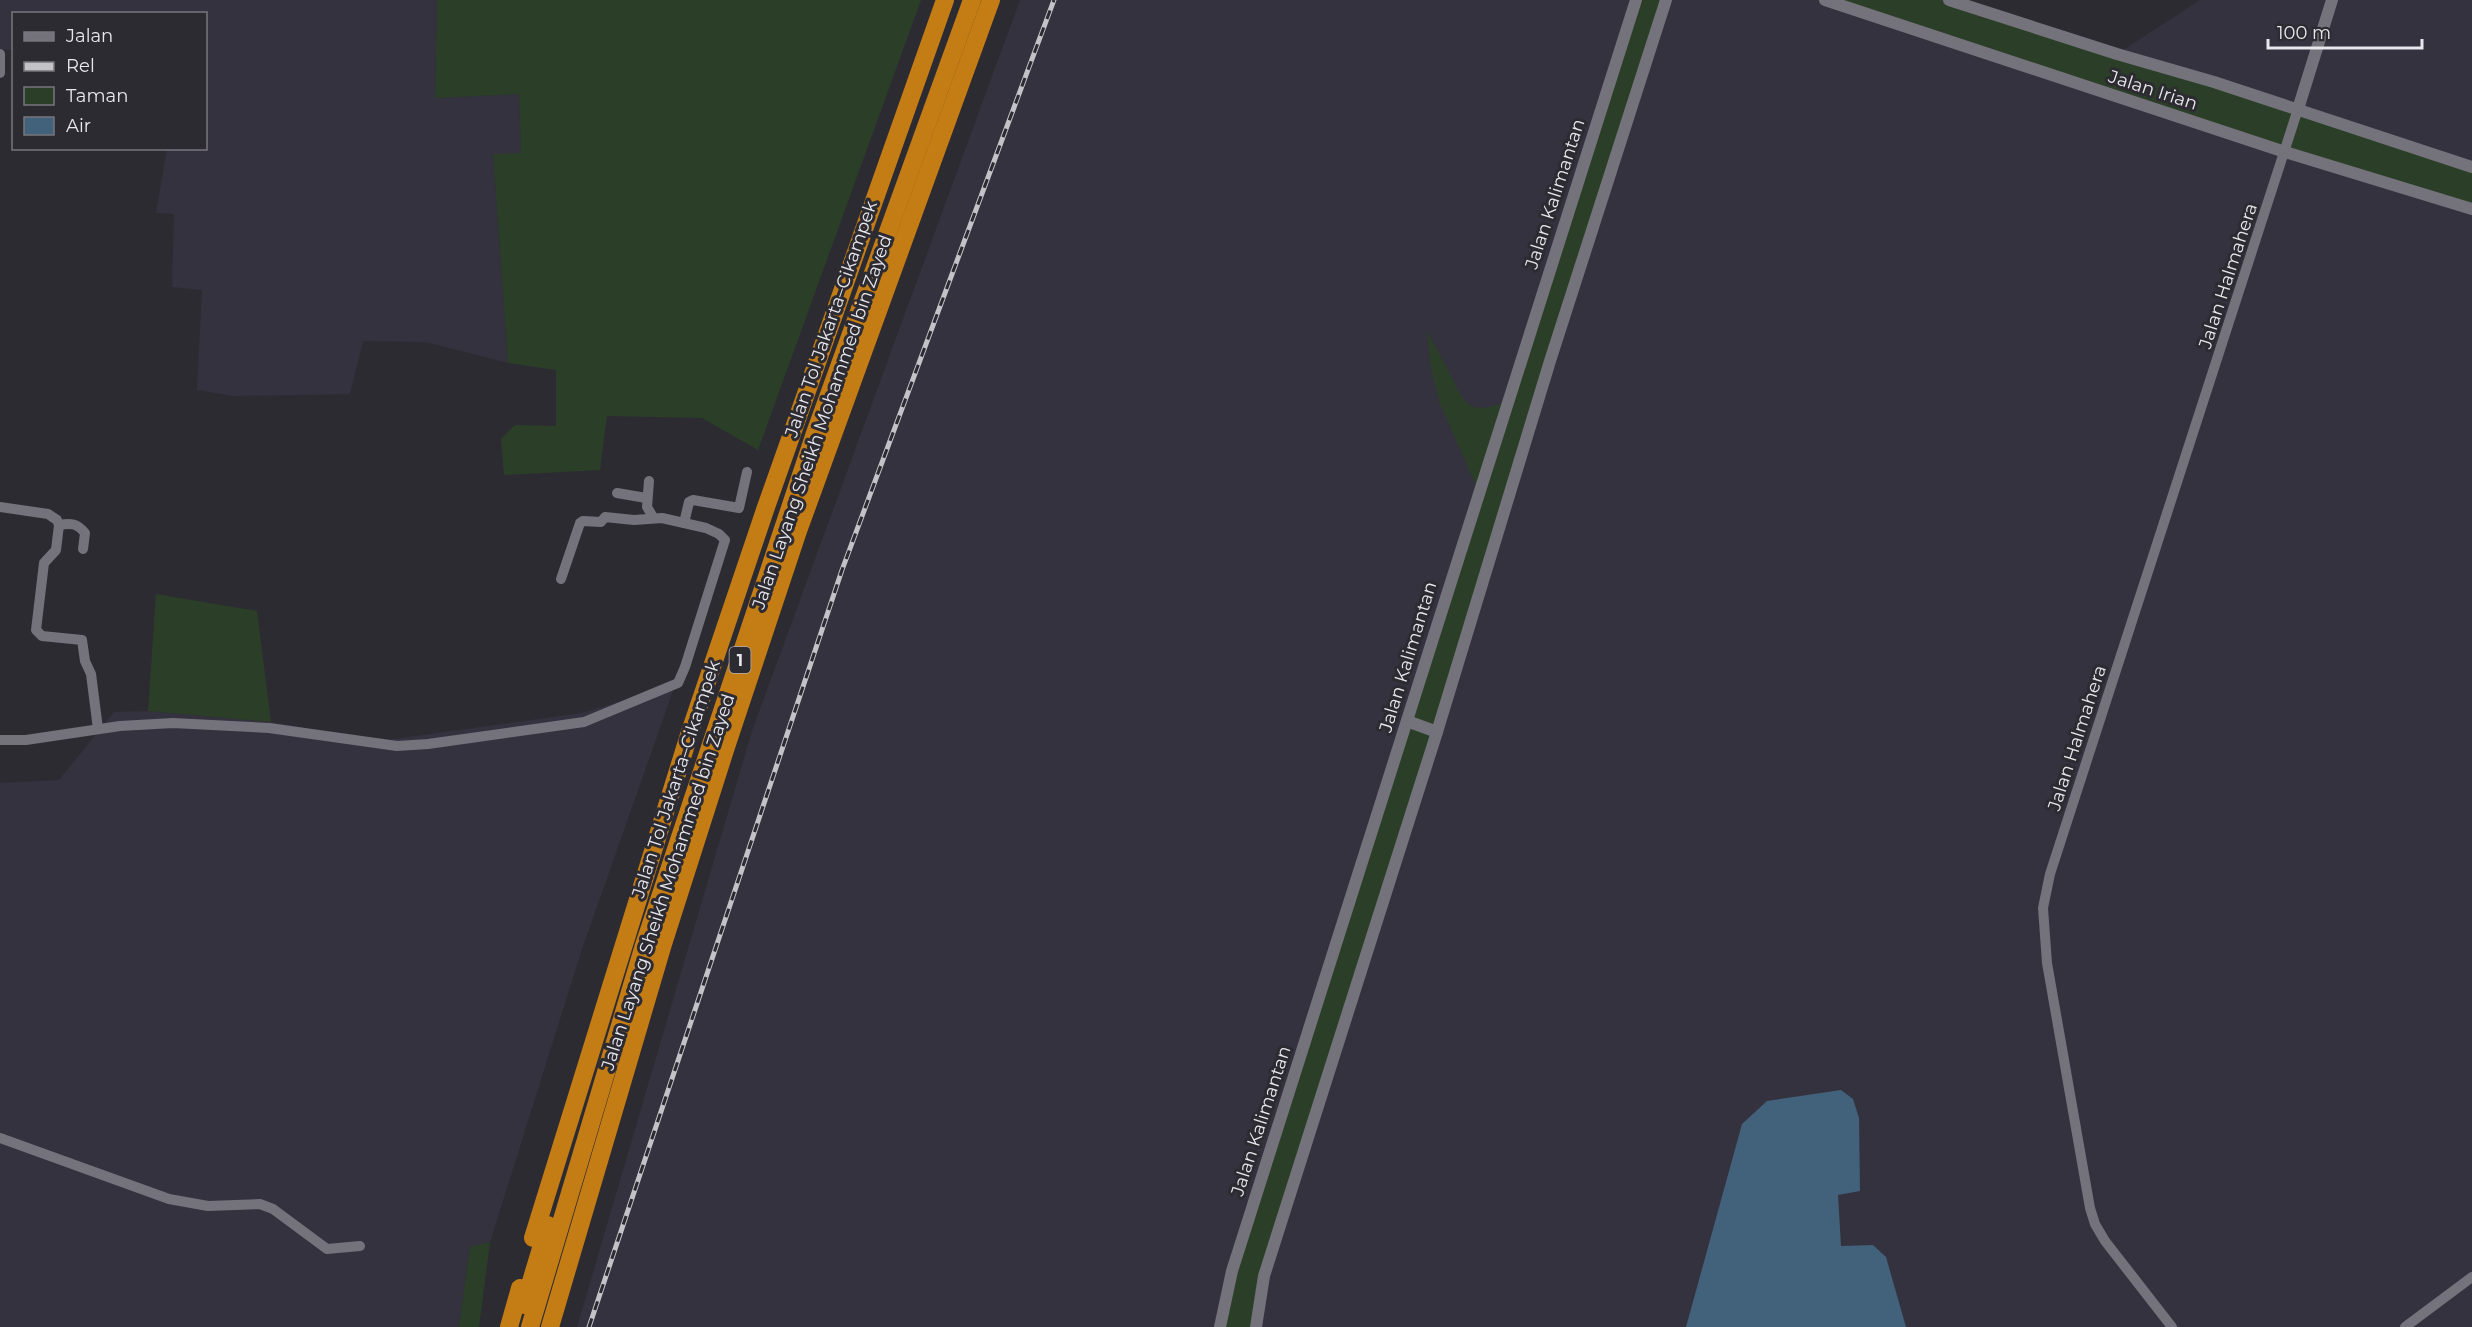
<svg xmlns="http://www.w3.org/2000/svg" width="2472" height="1327" font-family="Montserrat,sans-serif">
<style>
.built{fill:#35323f}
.green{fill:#2b3f28}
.water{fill:#42617a}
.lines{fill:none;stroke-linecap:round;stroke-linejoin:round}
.minor{stroke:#74727b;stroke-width:10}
.tertiary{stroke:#74727b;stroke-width:12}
.motorway{stroke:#c47c15;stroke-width:18}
.rail-casing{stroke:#c3c2c7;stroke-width:5}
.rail{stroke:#2d2b32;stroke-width:3;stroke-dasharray:9;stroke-linecap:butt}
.labels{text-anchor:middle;stroke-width:6;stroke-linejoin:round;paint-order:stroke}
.shield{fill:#2d2b32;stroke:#b0afb4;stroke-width:1.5}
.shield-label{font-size:16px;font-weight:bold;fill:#e8e7ec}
.street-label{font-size:18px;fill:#e8e7ec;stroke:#2d2b32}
</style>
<rect width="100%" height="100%" fill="#2d2b32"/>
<g class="built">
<path d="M0,0H437L435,98L519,94L521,153L493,155L508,363L426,342L363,341L350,394L234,396L197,390L202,290L172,287L174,214L156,213L167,149L206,148V14H14L13,50L0,49Z"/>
<path d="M1020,0H1949L2117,54L2200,0H2472V1327H577L752,731Z"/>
<path d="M675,685L582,949L490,1242L470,1247L459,1327H0V783L59,780L114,712L148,711L271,722L380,741L582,713Z"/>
</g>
<g class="green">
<path d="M437,0H921L758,450L702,418L607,416L600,470L504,475L501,439L515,425L556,426V370L508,363L493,154L521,153L519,94L435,98Z"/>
<path d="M1636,0H1666L1264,1276L1256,1327H1220L1479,492L1440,404L1431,369L1427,331C1434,345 1442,358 1449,372C1465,404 1468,417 1507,401Z"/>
<path d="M1825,0H1949L2472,167V209Z"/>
<path d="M156,594L257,611L271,722L148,711Z"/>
<path d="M490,1242L479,1327H459L470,1247Z"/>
</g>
<path class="water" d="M1841,1090L1853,1099L1859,1118L1860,1191L1838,1195L1841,1246L1873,1245L1886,1257L1906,1327H1686L1742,1124L1767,1101Z"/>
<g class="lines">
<g class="minor">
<path d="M0,54V73"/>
<path d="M649,481L647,507L653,517"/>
<path d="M617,493L646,498"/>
<path d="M0,507L48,514L57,520L59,525L56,550L44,563L36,630L42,636L82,640L85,661L91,674L98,729"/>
<path d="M684,523L689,502L693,500L739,508L747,472"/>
<path d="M59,525C71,523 77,523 85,533L83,549"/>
<path d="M0,740H26L120,726L173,723L269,728L397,746L428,744L584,722L678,683L685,667L725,540L719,534L706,528L662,518L634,520L605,517L601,522L583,521L580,523L561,579"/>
<path d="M0,1138L169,1199L208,1206L260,1204L273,1209L327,1249L360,1246"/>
<path d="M2172,1327L2105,1241L2095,1224L2090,1208L2047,963L2043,908L2050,874L2298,109"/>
<path d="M2405,1327L2472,1277"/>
</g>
<g class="tertiary">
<path d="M1825,0L2285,152L2472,209"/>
<path d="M1949,0L2117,54L2214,82L2472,167"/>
<path d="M2298,109L2332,0"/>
<path d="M1407,721L1437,732"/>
<path d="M1220,1327L1232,1271L1636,0"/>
<path d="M1256,1327L1264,1276L1437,732L1550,361L1666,0"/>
</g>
<g class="motorway">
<path d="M533,1238L689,735L765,510L945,0"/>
<path d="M524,1305L548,1225"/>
<path d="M509,1327L520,1288"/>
<path d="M530,1327L644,945L815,433L972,0"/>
<path d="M550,1327L663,944L726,747L798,531L991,0"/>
</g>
<g class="rail-casing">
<path id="rail" d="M589,1327L842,570L1054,0"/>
</g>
<use href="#rail" class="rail"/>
</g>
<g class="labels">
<rect class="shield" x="729.5" y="647" width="21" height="26" rx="4.5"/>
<g class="shield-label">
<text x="740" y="666">1</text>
</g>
<g class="street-label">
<text transform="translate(2153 90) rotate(18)" y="6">Jalan Irian</text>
<text transform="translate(1555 194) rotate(-72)" y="6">Jalan Kalimantan</text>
<text transform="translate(2228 276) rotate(-72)" y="6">Jalan Halmahera</text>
<text transform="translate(831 319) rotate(-71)" y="6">Jalan Tol Jakarta–Cikampek</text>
<text transform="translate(822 422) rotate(-71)" y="6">Jalan Layang Sheikh Mohammed bin Zayed</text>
<text transform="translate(1408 657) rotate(-73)" y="6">Jalan Kalimantan</text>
<text transform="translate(2077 738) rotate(-72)" y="6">Jalan Halmahera</text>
<text transform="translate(676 779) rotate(-72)" y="6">Jalan Tol Jakarta–Cikampek</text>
<text transform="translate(668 882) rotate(-72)" y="6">Jalan Layang Sheikh Mohammed bin Zayed</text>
<text transform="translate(1261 1121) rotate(-72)" y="6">Jalan Kalimantan</text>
</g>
</g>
<rect x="12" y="12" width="195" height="138" fill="#2d2b32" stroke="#78767c" stroke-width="1.5"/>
<rect x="24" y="32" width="30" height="9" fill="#74727b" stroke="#78767c" stroke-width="1.5"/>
<text x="66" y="42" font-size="18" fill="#e8e7ec">Jalan</text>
<rect x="24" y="62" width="30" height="9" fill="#c3c2c7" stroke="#78767c" stroke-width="1.5"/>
<text x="66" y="72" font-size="18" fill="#e8e7ec">Rel</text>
<rect x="24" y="87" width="30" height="18" fill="#2b3f28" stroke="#78767c" stroke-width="1.5"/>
<text x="66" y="102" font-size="18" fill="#e8e7ec">Taman</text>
<rect x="24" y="117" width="30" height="18" fill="#42617a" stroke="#78767c" stroke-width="1.5"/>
<text x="66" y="132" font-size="18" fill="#e8e7ec">Air</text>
<path d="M2268 39v9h154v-9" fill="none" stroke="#e8e7ec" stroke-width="3"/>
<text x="2277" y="39" font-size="18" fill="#e8e7ec" stroke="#2d2b32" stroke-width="4.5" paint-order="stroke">100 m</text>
</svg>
